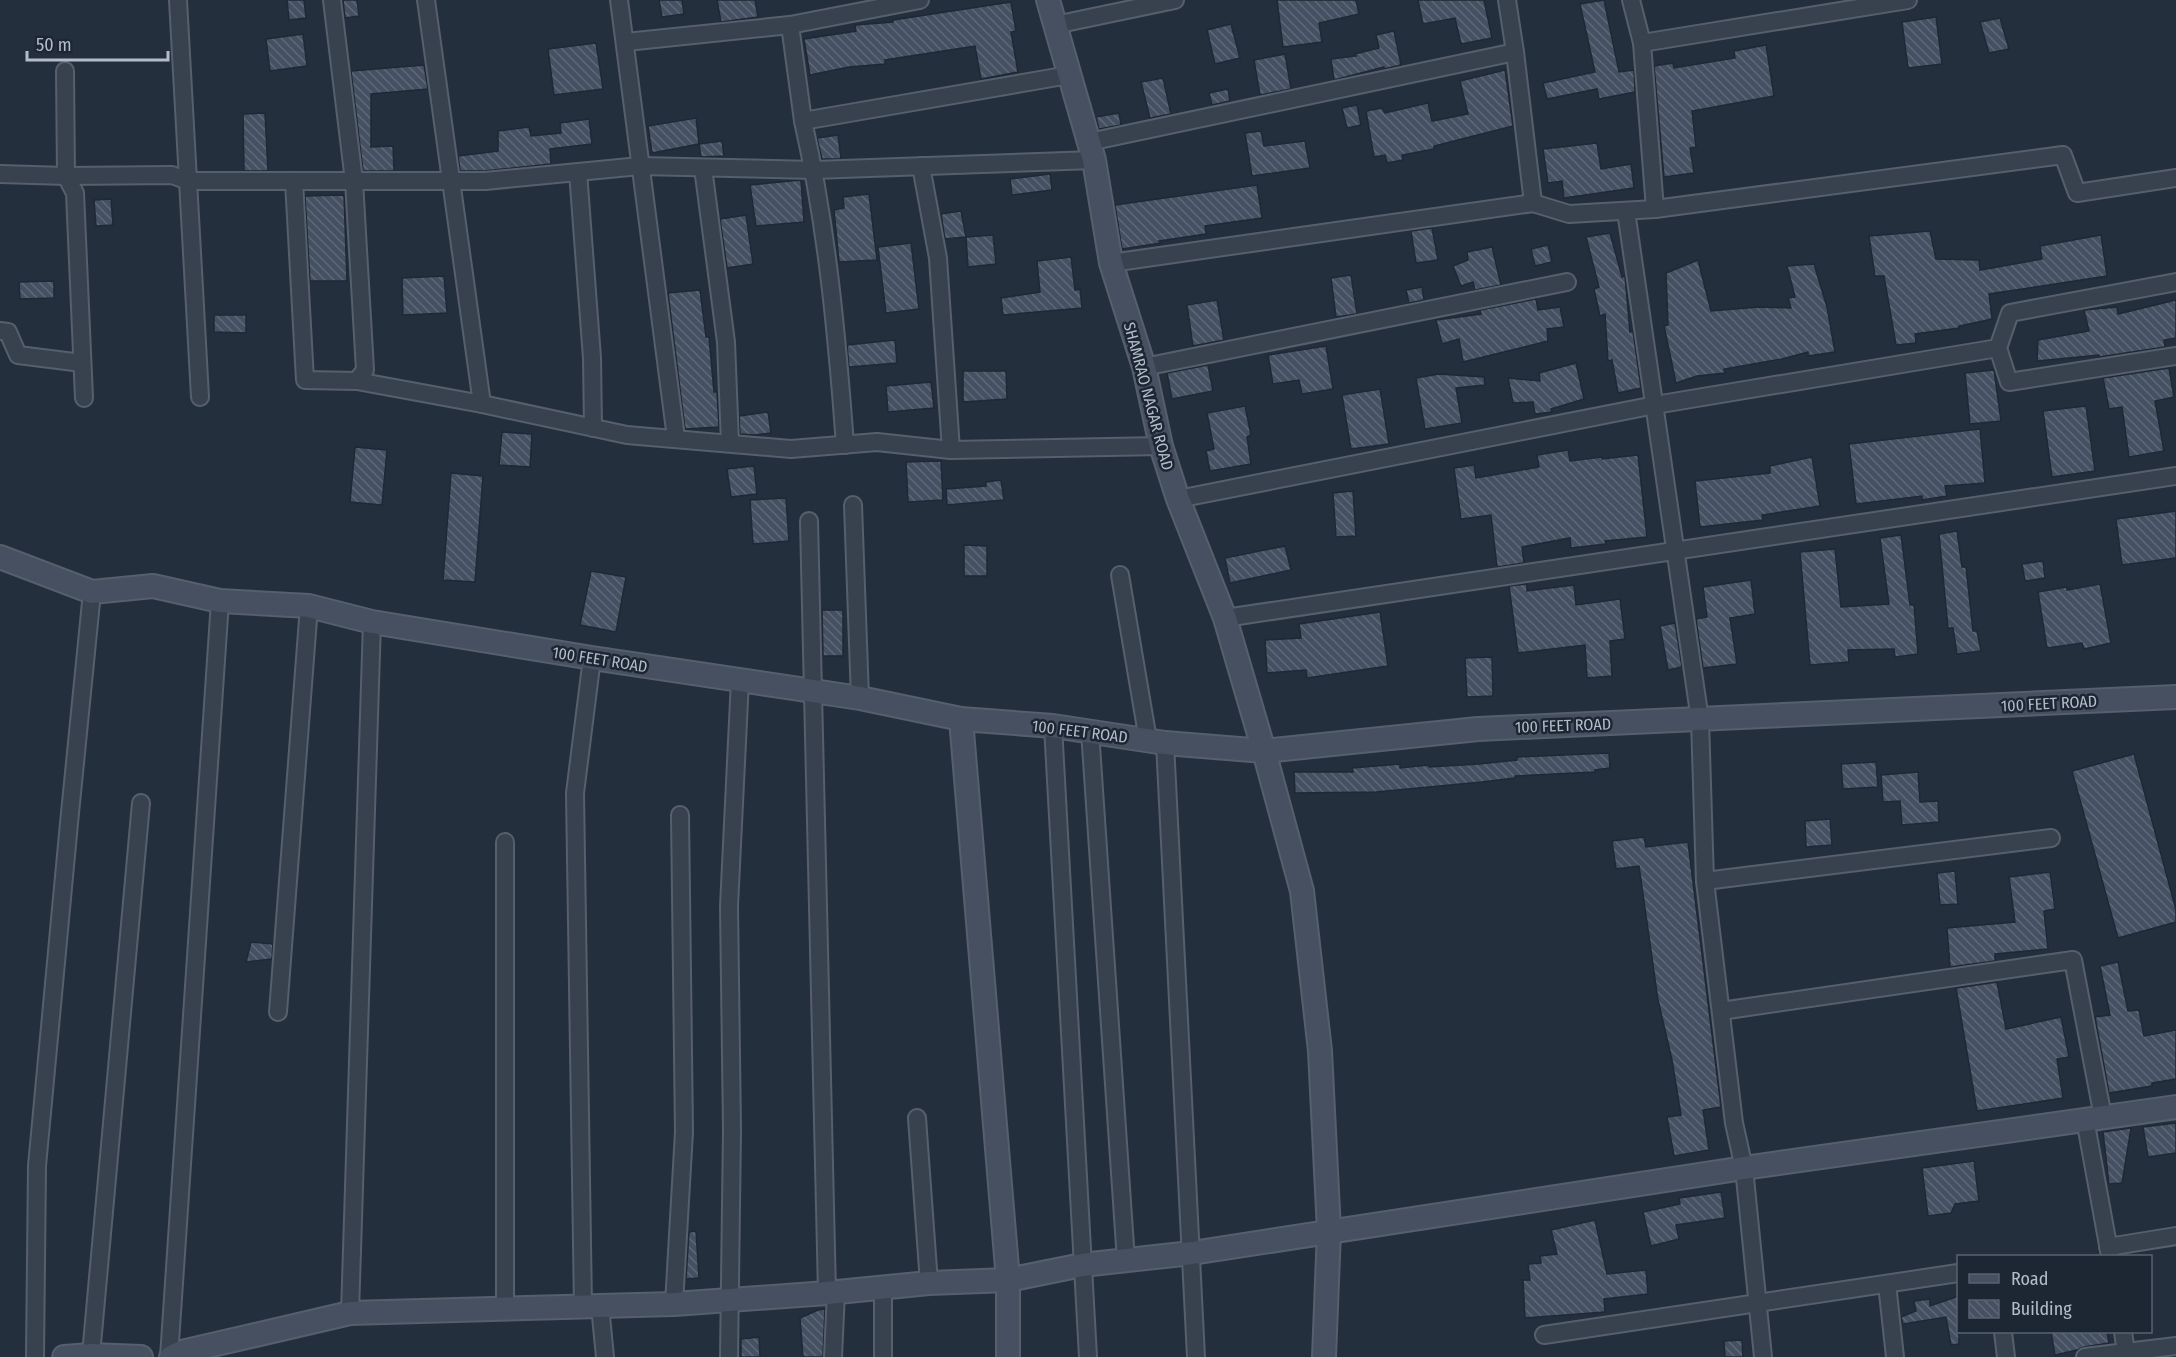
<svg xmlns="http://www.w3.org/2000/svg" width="2176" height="1357" font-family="'Fira Sans Condensed',sans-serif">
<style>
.building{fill:url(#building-back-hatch);stroke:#1f2835;stroke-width:1.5}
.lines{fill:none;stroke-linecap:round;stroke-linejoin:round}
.street-casing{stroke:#565f6c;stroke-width:20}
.secondary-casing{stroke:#565f6c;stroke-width:26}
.street{stroke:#38414e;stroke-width:16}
.secondary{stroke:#465061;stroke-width:22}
.labels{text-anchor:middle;stroke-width:5;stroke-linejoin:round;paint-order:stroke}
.street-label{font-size:16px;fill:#b4bcc9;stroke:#1d2633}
</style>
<defs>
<pattern id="building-back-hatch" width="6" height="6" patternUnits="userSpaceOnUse" patternTransform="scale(1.5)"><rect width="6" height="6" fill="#455162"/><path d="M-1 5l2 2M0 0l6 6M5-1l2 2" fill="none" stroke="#5d6877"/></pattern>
</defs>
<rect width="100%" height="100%" fill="#242f3e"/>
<g class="building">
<path d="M287,0H304L306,18L289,20Z"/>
<path d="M343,0H357L359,16L345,18Z"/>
<path d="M659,0H682L684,14L662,17Z"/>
<path d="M717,0H755L758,17L721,22Z"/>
<path d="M1277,0H1356L1359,14L1319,23L1322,42L1283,47Z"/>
<path d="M1418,0H1484L1492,38L1461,44L1455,18L1423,24Z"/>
<path d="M1604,0L1619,72L1634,70L1635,92L1599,99L1597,89L1547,99L1543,83L1595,72L1580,4Z"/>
<path d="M1011,2L1016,31L1011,32L1018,72L981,79L975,46L885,60V64L849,67L810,75L804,39L856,31L855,25L893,22V20Z"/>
<path d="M1936,17L1942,64L1908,68L1902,22Z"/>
<path d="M2000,18L2009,49L1989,53L1980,22Z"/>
<path d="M1231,24L1240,58L1215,64L1207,30Z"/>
<path d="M1394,31L1401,65L1384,69V67L1334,80L1331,59L1356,56L1355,54L1379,48L1376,35Z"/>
<path d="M303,34L307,66L270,71L266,39Z"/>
<path d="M596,43L603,89L554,95L548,49Z"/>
<path d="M1766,45L1774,96L1692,111L1696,147L1690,148L1694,173L1664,177L1654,66L1673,63L1674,68L1735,58L1734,51Z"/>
<path d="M1285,54L1291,89L1260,95L1254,60Z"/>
<path d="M424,65L428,89L371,94V147L393,146L394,171H363L351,71Z"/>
<path d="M1505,70L1513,126L1434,146V149L1402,155L1403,160L1387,163L1385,155L1374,157L1366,111L1382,108L1385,113L1428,103L1432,121L1468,114L1460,81Z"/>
<path d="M1163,78L1171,114L1150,118L1141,82Z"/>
<path d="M1228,89L1230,101L1212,105L1209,93Z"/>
<path d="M1357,105L1361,125L1347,128L1342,108Z"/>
<path d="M265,113L268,171H244L243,114Z"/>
<path d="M1119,113L1121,125L1099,129L1096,117Z"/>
<path d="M696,118L699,144L652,153L648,126Z"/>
<path d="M589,119L592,144L550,149L551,164L484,171H460L458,156L498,151V131L529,127L531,136L561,133L560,123Z"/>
<path d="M1261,131L1264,146L1305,141L1310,168L1252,176L1245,133Z"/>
<path d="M838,135L841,159H822L817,138Z"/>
<path d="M722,141L724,156L701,157L699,144Z"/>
<path d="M1597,143L1601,169L1631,164L1634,188L1564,198L1562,181L1548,183L1543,149Z"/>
<path d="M1050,174L1052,190L1012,195L1010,179Z"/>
<path d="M801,180L804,222L756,226L750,185Z"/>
<path d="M1257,185L1262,218L1205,226L1206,234L1159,241L1161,243L1122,249L1115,205Z"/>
<path d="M869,194L877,260L839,262L834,210L844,208L843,197Z"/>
<path d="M344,195L347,281H310L305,196Z"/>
<path d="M111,199L113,225L96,226L94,200Z"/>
<path d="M961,211L966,237L945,239L941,214Z"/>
<path d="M746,215L753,264L727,268L720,219Z"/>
<path d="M1432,228L1438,260L1416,263L1411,231Z"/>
<path d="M1930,231L1936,259L1979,260L1980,270L2042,259L2040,246L2101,235L2107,276L1989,294L1992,319L1959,326V328L1915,334L1916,343L1896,345L1884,276H1875L1869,236Z"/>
<path d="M1610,233L1622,277L1625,276L1630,332L1633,331L1641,388L1618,393L1612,360L1608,361L1605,314L1600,316L1594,289L1599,287L1586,237Z"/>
<path d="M993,235L996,264L968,267L966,237Z"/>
<path d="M911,243L919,309L886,313L878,247Z"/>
<path d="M1548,245L1552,262L1535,266L1531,249Z"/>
<path d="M1492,247L1501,285L1475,290L1473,282L1461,286L1453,266L1468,260L1467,252Z"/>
<path d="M1071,257L1075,290L1080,289L1082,308L1003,315L1001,298L1040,292L1037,261Z"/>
<path d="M1698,260L1711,311L1759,307L1791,308L1788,298L1795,297L1787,266L1814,264L1827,307L1835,352L1808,356V352L1782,359L1724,369L1725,373L1697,376L1676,383L1664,326L1668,325L1666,273Z"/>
<path d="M1351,275L1357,314L1336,317L1331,278Z"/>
<path d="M444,276L447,313L403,315L402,278Z"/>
<path d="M54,281V298L20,299L19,282Z"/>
<path d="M1422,287L1424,300L1409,303L1406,290Z"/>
<path d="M700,290L706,337H709L714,392H717L719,427L685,429L668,293Z"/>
<path d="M1536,299L1538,310L1560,307L1564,327L1547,329L1548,341L1463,362L1459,339L1442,344L1436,320L1481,314L1480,310Z"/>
<path d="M1217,300L1224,340L1193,346L1187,305Z"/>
<path d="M2176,300V338L2164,340L2165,347L2099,357V355L2037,361L2038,340L2089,331L2084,310L2117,307L2118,314Z"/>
<path d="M214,315H246V333L214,332Z"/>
<path d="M895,340L897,363L849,367L847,345Z"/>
<path d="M1326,346L1333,389L1302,394L1299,380L1273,384L1268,355Z"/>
<path d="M1576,363L1584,399L1551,409L1552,412L1535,414L1533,402L1513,403L1508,378L1540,381L1539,373Z"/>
<path d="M1208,365L1213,391L1172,399L1167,373Z"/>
<path d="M2169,368L2174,397L2155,401L2164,451L2129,457L2122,407L2109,409L2103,378Z"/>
<path d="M1994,370L2001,421L1970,424L1965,373Z"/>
<path d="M963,371H1006L1007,399L963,402Z"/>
<path d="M1439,374L1484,377L1485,385L1456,388L1462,423L1425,429L1416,378Z"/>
<path d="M931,382L934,408L888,412L886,386Z"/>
<path d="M1380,389L1389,444L1351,449L1342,395Z"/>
<path d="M1245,406L1251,435L1247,437L1251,464L1210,471L1206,451L1214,449L1207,413Z"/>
<path d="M2086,406L2095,471L2052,477L2043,411Z"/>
<path d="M768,412L771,433L755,435L740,434L739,416Z"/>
<path d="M1980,429L1985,483L1945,486L1947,496L1922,500V496L1856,504L1849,444Z"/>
<path d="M502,432L532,434L530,467L499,465Z"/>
<path d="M355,447L387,450L382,505L350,502Z"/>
<path d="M1568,450L1570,461L1602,457V459L1638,455L1647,537L1605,541L1606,544L1571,548L1570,538L1522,547L1524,563L1497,567L1491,515L1461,519L1454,468L1474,465L1476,478L1539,467L1537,455Z"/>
<path d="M1812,457L1820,506L1762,515L1763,520L1700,527L1695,481L1770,473V466Z"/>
<path d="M941,461L943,500L908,502L906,462Z"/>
<path d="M754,466L757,494L731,497L727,469Z"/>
<path d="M451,473L483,476L475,582L443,580Z"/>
<path d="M1001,480L1004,500L947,505L946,489L986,486V482Z"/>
<path d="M1353,491L1356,536L1336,537L1333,493Z"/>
<path d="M786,498L789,541L753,544L750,500Z"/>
<path d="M2176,511V558L2122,565L2116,519Z"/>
<path d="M1957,531L1962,567H1966L1973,631H1977L1981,651L1957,654L1953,628H1948L1939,534Z"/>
<path d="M1901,535L1910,605H1914L1918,654L1895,657L1894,649L1848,650L1849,662L1810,665L1800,552L1835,549L1841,607L1889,604L1880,538Z"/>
<path d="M964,545L987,546V576H964Z"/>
<path d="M1285,546L1291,570L1230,583L1225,558Z"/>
<path d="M2043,561L2045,578L2025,581L2022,564Z"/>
<path d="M591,571L626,577L616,632L580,625Z"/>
<path d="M1751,580L1755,614L1730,618L1737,664L1703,668L1696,619L1707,617L1703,587Z"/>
<path d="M1527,584V591L1574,585L1576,605L1620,599L1625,639L1610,641L1612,676L1587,678L1585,645L1518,653L1509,586Z"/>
<path d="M2100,584L2111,643L2084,649L2082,643L2047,648L2038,592L2067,587V590Z"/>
<path d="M822,610H843V656H823Z"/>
<path d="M1380,612L1388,666L1307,678L1306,670L1267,673L1265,640L1301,638L1299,624Z"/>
<path d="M1675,623L1682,667L1668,670L1660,626Z"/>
<path d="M1492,657L1493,696L1467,697L1465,658Z"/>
<path d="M1609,753L1610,768L1595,770V772L1515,776V778L1482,782L1376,792L1295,793L1294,772H1353L1352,768L1400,764V768L1429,765V767L1479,764L1517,760V757Z"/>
<path d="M2134,754L2176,910V922L2118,938L2072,771Z"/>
<path d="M1876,762L1878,787L1843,789L1841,764Z"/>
<path d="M1918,772L1920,802L1938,801L1939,822L1902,825L1900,801L1883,802L1881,775Z"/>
<path d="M1830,819L1832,845L1806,847L1805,821Z"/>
<path d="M1644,837L1646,847L1688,842L1721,1107L1703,1110L1709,1150L1674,1156L1667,1117L1681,1115L1672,1060L1658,1000L1639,866L1616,869L1612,841Z"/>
<path d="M1955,871L1958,904L1940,905L1937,873Z"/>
<path d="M2050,872L2055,909L2044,911L2048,949L1995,954V961L1950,967L1947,928L2015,922L2009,877Z"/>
<path d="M251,942L273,944L272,959L246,962Z"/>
<path d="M2118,962L2128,1011L2139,1010L2144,1036L2176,1030V1079L2152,1083V1086L2109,1093L2095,1017L2110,1015L2100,966Z"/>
<path d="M1997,982L2006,1029L2061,1017L2069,1057L2057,1059L2063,1098L1977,1111L1956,988Z"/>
<path d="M2176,1123V1153L2148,1157L2143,1127Z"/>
<path d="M2131,1128L2122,1183L2109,1184L2103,1132Z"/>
<path d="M1974,1161L1979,1201L1955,1204L1951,1213L1928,1216L1922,1168Z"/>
<path d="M1721,1192L1725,1218L1676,1225L1679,1239L1651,1246L1643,1212L1680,1204L1679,1198Z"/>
<path d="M1595,1220L1607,1274L1646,1270L1648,1294L1604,1299L1605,1312L1525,1318L1523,1280H1530L1528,1264L1541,1263L1540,1256L1557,1254L1551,1230Z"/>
<path d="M696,1231L699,1278L686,1279L689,1232Z"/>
<path d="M1959,1296V1344L1951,1345L1946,1317L1903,1324L1901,1317L1916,1311L1914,1301L1930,1299V1306Z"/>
<path d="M825,1309L823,1357H803L800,1318L818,1310Z"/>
<path d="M2051,1332H2107L2109,1343L2084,1347L2077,1350L2055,1355Z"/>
<path d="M759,1337L760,1357H741V1339Z"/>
<path d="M1742,1340L1743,1357H1725L1724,1341Z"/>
</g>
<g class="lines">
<g class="street-casing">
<g id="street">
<path d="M178,0L200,397"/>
<path d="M426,0L482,404"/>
<path d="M619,0L676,438"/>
<path d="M1507,0L1515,52L1533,203"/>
<path d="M1631,0L1642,43"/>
<path d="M790,25L803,121"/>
<path d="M1055,25L1175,0"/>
<path d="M626,42L790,25L920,0"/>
<path d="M65,71L66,176L75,193L84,398"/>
<path d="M1089,142L1515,52"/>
<path d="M921,166L938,258L951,450"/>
<path d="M703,168L726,342L730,443"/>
<path d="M578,172L592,358L593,428"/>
<path d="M0,174L66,176L172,175L188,181H485L640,166L814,170L1094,160"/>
<path d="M294,181L305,380L357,381L365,370L354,181L332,0"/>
<path d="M1655,209L1642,43L1908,0"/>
<path d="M1626,211L1700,720L1705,881L1734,1123L1744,1168L1763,1357"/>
<path d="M1111,263L1533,203L1569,214L1655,209L2063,155L2077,193L2176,178"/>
<path d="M0,331L8,332L18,355L82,363"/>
<path d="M1998,348L2010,313L2176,282"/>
<path d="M1144,367L1567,282"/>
<path d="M357,381L482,404L627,435L791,449L877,442L951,450L1161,446"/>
<path d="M845,445C837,336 827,227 803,121L1069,75"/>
<path d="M1178,499L1655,405L1998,348L2009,382L2176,356"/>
<path d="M853,505L860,698"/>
<path d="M809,521L827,1293"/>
<path d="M1120,575L1148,740"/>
<path d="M1225,618L2176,476"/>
<path d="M1053,726L1088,1357"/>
<path d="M1090,731L1126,1261"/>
<path d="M1165,743L1196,1357"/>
<path d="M505,842V1309"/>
<path d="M1705,881L2051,838"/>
<path d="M1721,1011L2073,960L2103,1117"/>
<path d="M278,1012L309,606"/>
<path d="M917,1118L929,1283"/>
<path d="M2085,1119L2110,1256"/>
<path d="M2108,1247L2176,1236"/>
<path d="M1887,1284L1895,1357"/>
<path d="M674,1304L684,1132L680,815"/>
<path d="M600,1306L605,1357"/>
<path d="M583,1307L575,793L592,658"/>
<path d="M350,1313L372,622"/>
<path d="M2003,1332L2006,1357"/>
<path d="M2123,1332L2126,1352"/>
<path d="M1544,1335L1958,1273"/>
<path d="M91,1355L141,803"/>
<path d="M35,1357L37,1166L69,823L92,592"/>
<path d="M169,1357L220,601"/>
<path d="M729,1357L732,1130L729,906L740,680"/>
<path d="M833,1357L836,1292"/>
<path d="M883,1357V1288"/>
<path d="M2085,1357L2176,1346"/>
</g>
</g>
<g class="secondary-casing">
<g id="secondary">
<path d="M1048,0L1094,160L1111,263L1144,367L1161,446L1178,499L1225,618L1264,751L1302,891L1320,1051L1329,1231L1324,1357"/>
<path d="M0,557L92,592L153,586L220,601L309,606L372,622L592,658L860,698L961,719L1053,726L1165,743L1264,751L1478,729L2176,697"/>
<path d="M961,719L1008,1280V1357"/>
<path d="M64,1357L91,1355L141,1357"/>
<path d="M171,1357L182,1352L350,1313L674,1304L827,1293L929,1283L1008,1280L1082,1265L1192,1253L1744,1168L2176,1107"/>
</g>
</g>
<use href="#street" class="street"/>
<use href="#secondary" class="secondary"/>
</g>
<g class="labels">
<g class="street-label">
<text transform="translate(1149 396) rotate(75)" y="6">SHAMRAO NAGAR ROAD</text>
<text transform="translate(600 659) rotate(9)" y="6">100 FEET ROAD</text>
<text transform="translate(2049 703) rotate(-3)" y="6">100 FEET ROAD</text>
<text transform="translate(1563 725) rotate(-2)" y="6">100 FEET ROAD</text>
<text transform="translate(1080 731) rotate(7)" y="6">100 FEET ROAD</text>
</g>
</g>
<rect x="1957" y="1255" width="195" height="78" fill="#1d2633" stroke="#59626f" stroke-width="1.5"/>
<rect x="1969" y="1274" width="30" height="9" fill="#465061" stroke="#59626f" stroke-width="1.5"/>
<text x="2011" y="1285" font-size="18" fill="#b4bcc9">Road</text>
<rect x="1969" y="1300" width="30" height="18" fill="url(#building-back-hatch)" stroke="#59626f" stroke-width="1.5"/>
<text x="2011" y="1315" font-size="18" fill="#b4bcc9">Building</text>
<path d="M27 51v9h141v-9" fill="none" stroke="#b4bcc9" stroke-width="3"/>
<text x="36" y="51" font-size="18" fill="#b4bcc9" stroke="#1d2633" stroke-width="4.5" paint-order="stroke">50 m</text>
</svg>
